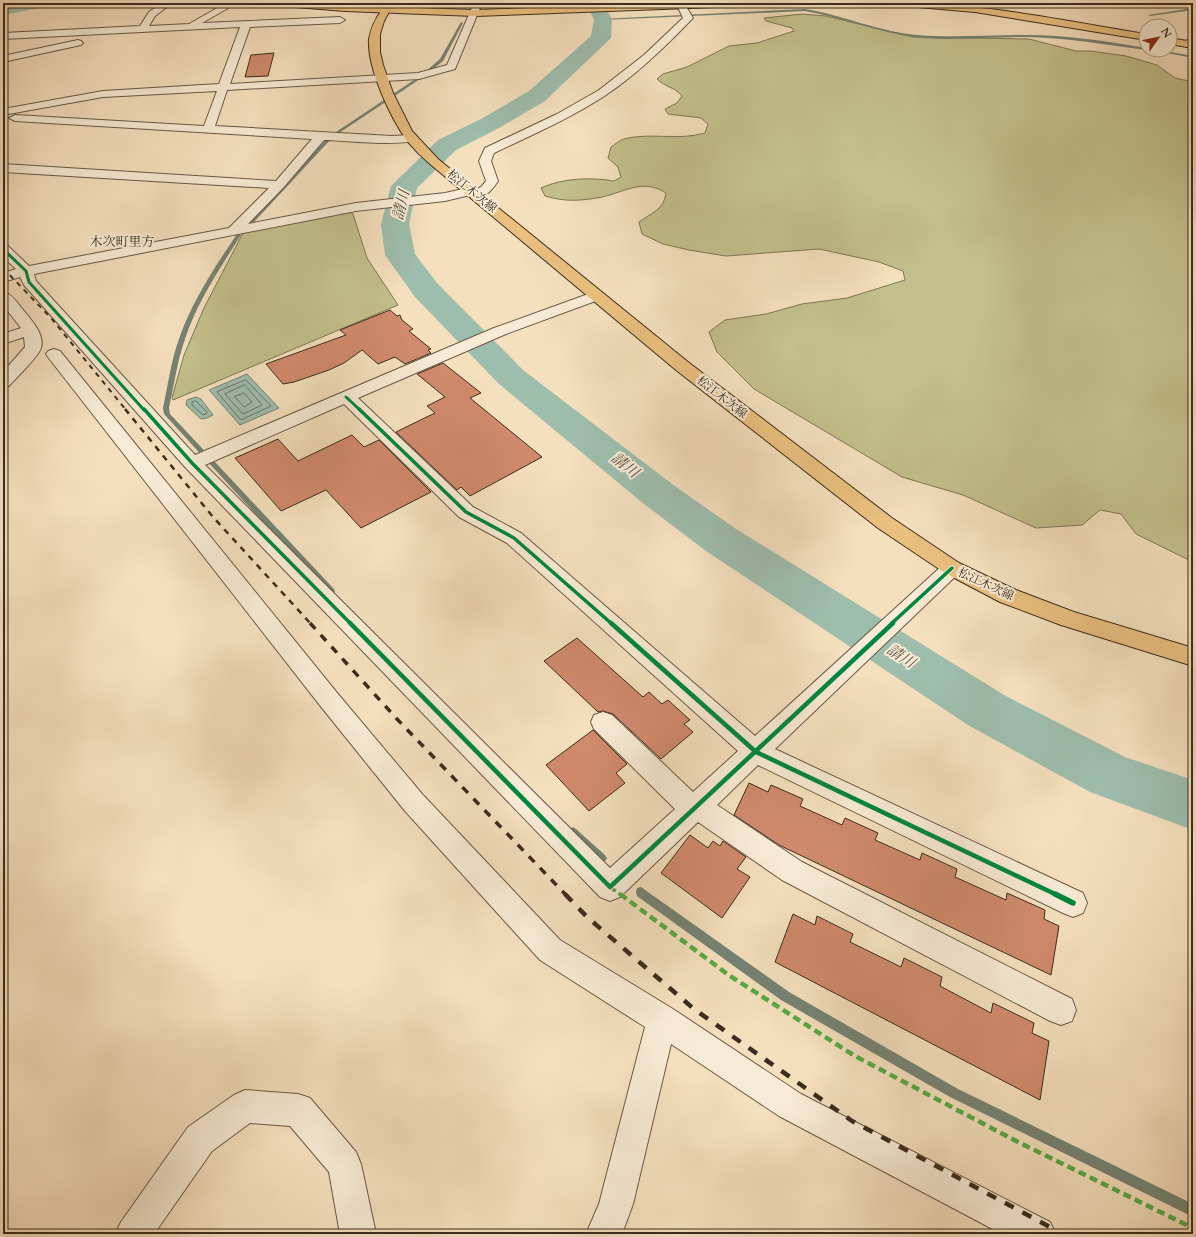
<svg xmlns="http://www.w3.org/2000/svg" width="1196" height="1237" font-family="Cardo,'Noto Serif JP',serif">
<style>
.green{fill:#c2c08c;stroke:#7e7655}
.water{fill:#9dbdad;stroke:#758374}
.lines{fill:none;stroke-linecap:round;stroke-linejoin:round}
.shore{stroke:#6c7466;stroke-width:1}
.stream{fill:#758374;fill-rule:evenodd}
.river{fill:#9dbdad;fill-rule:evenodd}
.building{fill:#d08a6d;stroke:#3a2c1e}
.minor-casing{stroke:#695946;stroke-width:2}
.major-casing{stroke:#3a2c1e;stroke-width:2}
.highway-casing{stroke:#3a2c1e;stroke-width:2}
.minor{fill:#f8ebd5;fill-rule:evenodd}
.major{fill:#eac07f;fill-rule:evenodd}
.highway{fill:#eac07f;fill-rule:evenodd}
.rail-far3{stroke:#3a2c1e;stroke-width:2;stroke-dasharray:5 5;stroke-linecap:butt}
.rail-far2{stroke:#3a2c1e;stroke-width:2.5;stroke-dasharray:6 6;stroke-linecap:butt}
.rail-far1{stroke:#3a2c1e;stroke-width:3.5;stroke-dasharray:8 8;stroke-linecap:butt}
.rail{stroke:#3a2c1e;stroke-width:4.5;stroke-dasharray:10 10;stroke-linecap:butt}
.quiet-far1{stroke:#55ab43;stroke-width:3.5;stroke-dasharray:7 3.5;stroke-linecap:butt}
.quiet{stroke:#55ab43;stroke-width:4.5;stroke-dasharray:8 4.5;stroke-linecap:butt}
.cycleway-far3-casing{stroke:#f8ebd5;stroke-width:5}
.cycleway-far2-casing{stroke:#f8ebd5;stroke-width:5.5}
.cycleway-far1-casing{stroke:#f8ebd5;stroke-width:7}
.cycleway-casing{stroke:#f8ebd5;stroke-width:8}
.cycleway-far3{stroke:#00873e;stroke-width:3}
.cycleway-far2{stroke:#00873e;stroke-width:3.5}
.cycleway-far1{stroke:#00873e;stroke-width:4.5}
.cycleway{stroke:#00873e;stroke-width:5.5}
.labels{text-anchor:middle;stroke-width:4;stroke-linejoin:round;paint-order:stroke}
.far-street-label{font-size:12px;fill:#3a2c1e;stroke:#f8ebd5}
.far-quarter-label{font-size:13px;fill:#3a2c1e;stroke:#f8ebd5}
.water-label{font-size:15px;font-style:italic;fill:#535042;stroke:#f8ebd5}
</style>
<rect width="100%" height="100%" fill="#f5e0be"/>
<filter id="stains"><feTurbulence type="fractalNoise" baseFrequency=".005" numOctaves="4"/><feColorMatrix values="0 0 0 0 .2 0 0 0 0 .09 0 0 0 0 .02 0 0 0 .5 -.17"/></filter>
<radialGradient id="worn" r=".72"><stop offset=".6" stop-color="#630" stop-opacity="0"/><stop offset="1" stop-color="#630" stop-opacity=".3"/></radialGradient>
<g class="green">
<path d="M802,14L826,16L913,37L1029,39L1076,51H1091L1126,56L1157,65L1175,78L1193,82V562L1136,534L1121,514L1100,510L1082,525L1036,528L963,495L902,477L754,389L717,352L709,332L725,320L766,314L802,304L847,298L905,280L903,271L879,262L819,249L726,256L689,250L663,244L642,234L639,222C651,213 664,210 666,193C643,178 625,192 602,197C582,201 564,202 545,196L541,188C563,178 590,177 614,181L621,177L618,167L608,158L611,147C615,145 619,140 624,139C651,132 677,141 705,133L708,124L701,118L668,114L665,109L677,103L682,96C675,87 665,87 657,79L663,74L687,67L729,46L757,43L794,31L792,28L766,21L764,18Z"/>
<path d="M350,212L353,214L367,258L398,305L173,400L172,398L184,355L204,308L243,233L247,230Z"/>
</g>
<g class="water">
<path d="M247,374L279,408L240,425L209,390Z"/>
<path d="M196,397L201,399L213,415L207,418L201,419L186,405L187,400Z"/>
</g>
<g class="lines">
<g class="shore">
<path d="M246,380L271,406L241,420L217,392Z"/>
<path d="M245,385L262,405L243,414L225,394Z"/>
<path d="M244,393L252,402L244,407L235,397Z"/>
<path d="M196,401L207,412L206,414L203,415L192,405V402Z"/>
</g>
<g class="stream">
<path d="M464,3H468L467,6H465Z"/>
<path d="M1193,8V10L1150,16L1148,15Z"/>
<path d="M805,9C843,15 879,32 917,35C953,38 989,35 1026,35C1066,35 1106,41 1146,48V50C1107,45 1069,38 1029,37C991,36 952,42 914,37C877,32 842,17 805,11L603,20L601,19Z"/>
<path d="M461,22L463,23L443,61L427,74H425V72L440,59Z"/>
<path d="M1151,50H1159L1193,56V58Z"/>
<path d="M417,78L420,79L336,135L333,134Z"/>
<path d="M328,138L331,139L254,222H250V220Z"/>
<path d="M237,234L241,235C220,268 197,302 185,339C177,362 174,385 169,408L170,414L334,589L335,591L334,593H328L164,414L163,408C168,385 171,361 179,339C192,301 215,267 237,234Z"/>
<path d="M573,827L576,829L605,855L607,858L605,861L602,863L599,861L570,835L568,832L570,829Z"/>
<path d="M641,887L789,992L958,1089L1193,1204V1217L950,1097L781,1000L637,896L636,892L637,888Z"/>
</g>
<g class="river">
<path d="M3,3H47L44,7L3,15Z"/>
<path d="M585,3H603L612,19L611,38L545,101L499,128L456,150L417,188L409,224L415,254L437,283L523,370L672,484L736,529L1004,695L1125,757L1193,780V830L1090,792L968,725L706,551L644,504L499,384L415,297L385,255L381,224L391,186L438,140L483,118L529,91L591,36L594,19Z"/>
</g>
</g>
<g class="building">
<path d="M274,53L268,76L245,77L251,55Z"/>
<path d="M390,310L397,316L400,315L402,320L413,329L409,331L431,349L428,350L431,353L405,364L395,357L378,364L362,350L344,363L329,370L294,382L283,384L266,364L346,335L340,330Z"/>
<path d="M443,363L481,393L470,398L542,457L470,496L461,487L457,490L396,432L435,413L427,406L445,397L417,374Z"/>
<path d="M352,435L364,447L379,440L431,492L361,528L326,490L281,511L235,458L278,439L298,461Z"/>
<path d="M577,638L643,697L649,692L662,704L668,700L690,720L684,724L693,732L661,759L613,714L603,711L598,712L544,661Z"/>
<path d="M593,730L627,764L616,773L625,783L589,811L546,765Z"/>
<path d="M749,783L768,792L771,785L803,799L800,806L842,825L845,818L878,833L875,840L920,860L922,853L957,869L955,877L1006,900L1007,893L1045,910L1044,919L1059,926L1051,975L779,845L734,815Z"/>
<path d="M690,835L708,848L713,841L720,846L723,841L746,857L737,869L750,877L722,918L661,873Z"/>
<path d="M793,914L815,925L817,916L853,934L850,942L901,967L904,958L942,977L940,986L991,1013L993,1003L1034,1023L1032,1033L1049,1041L1040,1100L775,962Z"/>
</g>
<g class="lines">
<g class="minor-casing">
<g id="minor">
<path d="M162,3H172L155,16L149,26L189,24L226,3H237L202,23L340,17L345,20L340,23L250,27L230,84L418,73L447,65L474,3H482L455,69L419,79L227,90L215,126L392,136L411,135L417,138C410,148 339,140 324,140L283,188L248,224L356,203L445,193L472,187L477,189L481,187L486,181L479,161L485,148L557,114L599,90L644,55L683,18L677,5L678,3H684L693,18L691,20C665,47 637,74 606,95C571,118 532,135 494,153L491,161L498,181C492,190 487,196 476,199L470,195L445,201L356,211L34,274L36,281L195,455L494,328L591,293H601L604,296L601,299L506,334L358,398L473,507L521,533L755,736L945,563L952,560L959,563L962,568L959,573L775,749L1083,893L1087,903L1083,913L1073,917L1063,913L758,765L717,805L802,862L1072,999L1076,1010L1072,1021L1061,1025L1050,1021L782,880L698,822L620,897L610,901L600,897L185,467L24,285L20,277L3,282V273L16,269L3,257V245L8,246L29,266L229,228L269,188L3,172V164L276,181L312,139L15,121L9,118L15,115L204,126L217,91L103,97L3,115V109L103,91L219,84L240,27L3,39V33L140,26L149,12ZM344,404L459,517L507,543L738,751L693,792L612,715L603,712L594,715L591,722L594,729L675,809L610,868L205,465Z"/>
<path d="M388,3H397L389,12H383L382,10Z"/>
<path d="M1193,36V44L1187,47L1184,46L1182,44Z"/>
<path d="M78,40L81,41L83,43L81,45L3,62V56Z"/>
<path d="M3,291C12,294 19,305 25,312C32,321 45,335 41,348C39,356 16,378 9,386L3,387V372L25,347L24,337L3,344V334L21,328L3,305Z"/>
<path d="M54,349L60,351L338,694L423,795L560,940L673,1009L801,1094L1050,1222L1056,1234H1002L779,1116L671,1044L633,1204L622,1234H586L599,1204L645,1027L540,960L405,811L322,708L48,357L46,354L48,351Z"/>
<path d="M245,1090L298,1094L310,1098L356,1152L361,1164L376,1234H340L329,1172L290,1126L250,1123L212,1151L154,1234H115L121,1222L188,1127L234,1095Z"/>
</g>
</g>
<g class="major-casing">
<g id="major">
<path d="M3,3H12L3,7Z"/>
<path d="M386,7L390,10L384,21L380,34V52L383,65L393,93L412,131L438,159L688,362L892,518L959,563L1016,590L1074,612L1193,648V666L1061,625L1000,602L945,573L878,528L676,370L430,164C422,157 415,150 408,142C391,119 367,68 369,39C371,27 376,18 383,8Z"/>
</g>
</g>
<g class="highway-casing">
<g id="highway">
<path d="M279,3L475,10L672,3H747L743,6L475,16L345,11L283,6Z"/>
<path d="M902,3C984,3 1065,21 1146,34V40L975,12L906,6Z"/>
<path d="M1170,38L1193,42V48L1170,44Z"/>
</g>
</g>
<use href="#minor" class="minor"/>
<use href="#major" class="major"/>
<use href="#highway" class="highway"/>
<path class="rail-far3" d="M3,268L51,318L126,410"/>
<path class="rail-far2" d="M125,409L213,517L311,624"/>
<path class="rail-far1" d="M310,623L397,719L566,895"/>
<path class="rail" d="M565,894L587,917L694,1009L852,1121L1063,1234"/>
<path class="quiet-far1" d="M610,887L621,895"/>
<path class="quiet" d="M620,894L730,976L855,1056L1016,1141L1193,1228"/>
<g class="cycleway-far3-casing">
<g id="cycleway-far3">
<path d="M3,249L26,271L29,282L144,410"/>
<path d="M346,397L360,410"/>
</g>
</g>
<g class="cycleway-far2-casing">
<g id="cycleway-far2">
<path d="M144,409L192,463L351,624"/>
<path d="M359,409L466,512L514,538L612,624"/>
<path d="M891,624L952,568"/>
</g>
</g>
<g class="cycleway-far1-casing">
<g id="cycleway-far1">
<path d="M350,623L610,887L893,623"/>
<path d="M611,623L756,752L1057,895"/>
</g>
</g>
<g class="cycleway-casing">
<path id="cycleway" d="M1055,894L1073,903"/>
</g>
<use href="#cycleway-far3" class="cycleway-far3"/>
<use href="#cycleway-far2" class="cycleway-far2"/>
<use href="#cycleway-far1" class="cycleway-far1"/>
<use href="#cycleway" class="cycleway"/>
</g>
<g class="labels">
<g class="far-street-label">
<text transform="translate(472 191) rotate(39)" y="4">松江木次線</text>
<text transform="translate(722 397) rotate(38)" y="4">松江木次線</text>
<text transform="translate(986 584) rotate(25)" y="4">松江木次線</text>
</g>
<g class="far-quarter-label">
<text x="122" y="246">木次町里方</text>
</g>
<g class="water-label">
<text transform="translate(401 205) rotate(-76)" y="5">請川</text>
<text transform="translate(625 465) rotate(38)" y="5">請川</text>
<text transform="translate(901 656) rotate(33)" y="5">請川</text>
</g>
</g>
<rect width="1196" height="1237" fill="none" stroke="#f5e0be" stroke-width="16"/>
<rect x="4" y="4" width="1188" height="1229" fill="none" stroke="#3a2c1e" stroke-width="2"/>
<rect x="8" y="8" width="1180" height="1221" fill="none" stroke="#3a2c1e"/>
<g transform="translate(1158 38) rotate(57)"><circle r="19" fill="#f8ebd5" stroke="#ac9f8c"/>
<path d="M0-3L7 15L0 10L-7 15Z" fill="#8f2418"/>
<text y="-6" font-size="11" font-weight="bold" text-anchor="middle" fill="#3a2c1e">N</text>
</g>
<rect width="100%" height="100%" filter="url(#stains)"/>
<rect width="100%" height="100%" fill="url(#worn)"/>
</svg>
